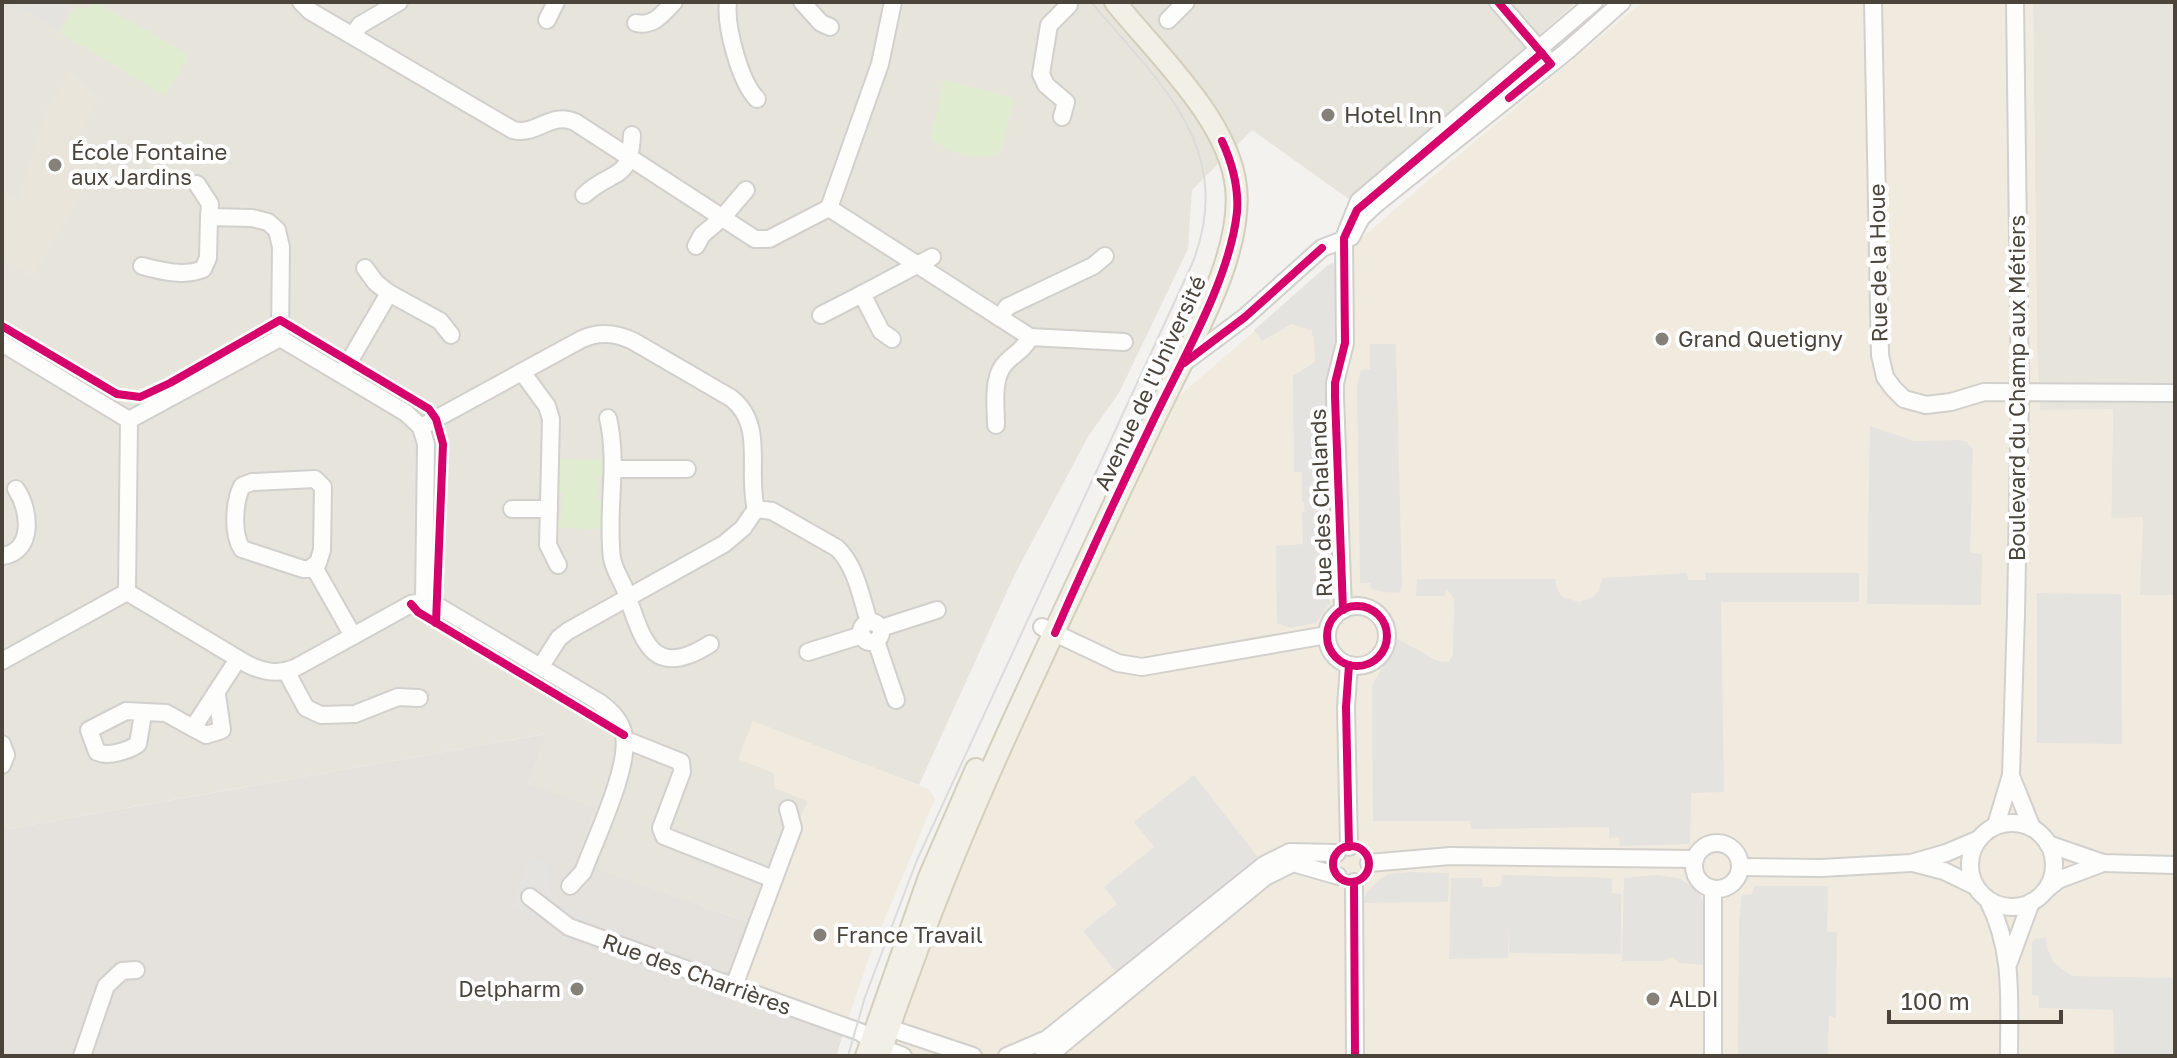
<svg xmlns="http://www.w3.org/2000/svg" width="2177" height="1058" font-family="'Golos Text',sans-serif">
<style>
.residential{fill:#e7e4dc}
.commercial{fill:#f1ebdf}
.industrial{fill:#e5e2de}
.education{fill:#e9e5da}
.green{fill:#e0ecd0}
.parking{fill:#e5e3df}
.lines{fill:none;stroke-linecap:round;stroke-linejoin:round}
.minor-casing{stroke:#d1d0cc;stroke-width:20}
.major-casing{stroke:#d4cebc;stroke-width:24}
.minor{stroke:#fdfdfc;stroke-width:16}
.major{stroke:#f1efe6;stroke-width:20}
.tram{stroke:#dbdbda;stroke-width:2}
.cycleway-casing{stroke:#fff;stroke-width:13}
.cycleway{stroke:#d6006c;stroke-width:8}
.poi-dot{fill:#858179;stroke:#fff;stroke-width:3}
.labels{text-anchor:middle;stroke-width:8;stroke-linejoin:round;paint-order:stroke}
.poi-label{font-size:22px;fill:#4a443a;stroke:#fff;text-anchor:start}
.street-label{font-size:22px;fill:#4a443a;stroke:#fff}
</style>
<rect width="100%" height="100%" fill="#f3f2ee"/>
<g class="residential">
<path d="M2,2H1577L1350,200L1252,130L1192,190L1188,249L1119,393L1089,435L1015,574L919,785L753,722L774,773L775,788L808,801L762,927L574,861L528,784L545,734L2,830Z"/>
<path d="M2033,2H2175V595H2139L2143,518L2111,519L2113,410L2040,411L2037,351Z"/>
</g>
<g class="commercial">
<path d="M1642,2H2033L2037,351L2040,410L2113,409L2111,518L2143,517L2140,595H2175V1056H885L1005,744L1163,410L1431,178Z"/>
<path d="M753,721L928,789L935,799L871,952L845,1028L734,986L773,879L808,801L775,788L773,773L738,759Z"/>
</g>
<path class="industrial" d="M546,734L528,784L595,808L575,861L756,925L734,986L845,1028L836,1056H2V830Z"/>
<path class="education" d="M70,71L98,99L76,144L86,187L33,277L2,258V193L18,200L45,112Z"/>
<g class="green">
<path d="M95,2L186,53V62L165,95L60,33L75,7L89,8Z"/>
<path d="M944,80L1014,98L1000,154C976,161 949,154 931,138Z"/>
<path d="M555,459L609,460V476H599L598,500L609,501L608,529L554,528V522L561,521L562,492L554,491Z"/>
</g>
<g class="parking">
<path d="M10,2H72V3L59,27L55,28Z"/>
<path d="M1333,263L1336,274L1335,366L1328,392L1327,412L1328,594L1330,603L1316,623L1290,628L1277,623L1276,546L1303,544L1302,512H1305L1304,502H1302V472H1294L1293,376L1315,362L1314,337L1311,335L1313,331L1292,324L1262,341L1254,330L1328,265Z"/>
<path d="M1370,344H1396L1402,586L1399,593L1384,592L1372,589L1370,583H1360L1357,386L1361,370L1370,369Z"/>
<path d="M1870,426L1914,441L1959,440L1967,442L1973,450L1970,552L1982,554L1981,605L1867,604Z"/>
<path d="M1687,573L1688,580H1706L1705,573H1859V602H1721L1724,792L1691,793L1690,844L1620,846L1619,837L1609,838V827L1471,829L1470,821H1373L1372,686L1398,639L1438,661L1448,662L1453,655L1454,598L1446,589L1445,596H1416L1417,579H1555L1558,591L1563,597L1579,602L1593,597L1599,590L1602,578Z"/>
<path d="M2037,593L2121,594L2122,744L2037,743Z"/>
<path d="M1194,775L1264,865L1121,978L1083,931L1117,904L1104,887L1154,847L1134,822Z"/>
<path d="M530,856L547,862L551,894L555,901L563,908L593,921L587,938L511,908Z"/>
<path d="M1409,872L1449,873L1448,902L1363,903L1366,893L1380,879L1389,874Z"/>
<path d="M1502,875L1612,878V893L1621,894V954L1509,953V920L1508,958L1449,959L1451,878H1482L1483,887H1497L1501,885Z"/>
<path d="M1657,875L1679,878L1699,892L1704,904L1707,920V965L1679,963L1673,957L1663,961H1622L1624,878Z"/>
<path d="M1754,886H1828L1827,932H1837L1836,1018L1829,1015L1828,1056H1738L1739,920L1742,895L1752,894Z"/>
<path d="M2046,937L2048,950L2053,962L2072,976L2175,978L2174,1056H2114L2113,1010L2039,1008V996L2032,995V943L2035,939Z"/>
</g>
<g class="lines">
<g class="minor-casing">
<g id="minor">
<path d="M301,2L310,11L513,130C537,136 551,111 575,122L755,239H769L829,208L1030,337L1124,342"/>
<path d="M728,2C725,26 740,82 757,99"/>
<path d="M802,2L821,23L830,27"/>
<path d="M1498,2L1544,55"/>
<path d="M1873,2L1880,355L1885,377L1893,388L1904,399L1926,405L1951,402L1984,392L2175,393"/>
<path d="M547,20L556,2"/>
<path d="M1168,20L1186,2"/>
<path d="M636,23C654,27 663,13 674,2"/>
<path d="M353,35L360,25L399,2"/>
<path d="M1062,117L1066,102L1046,85L1041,74L1049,25L1069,5L1066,2"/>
<path d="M197,184L210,204L209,217"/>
<path d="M584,195C613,168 630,183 632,135"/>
<path d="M829,208L880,64L893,2"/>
<path d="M696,246L702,235L722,218L746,190"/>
<path d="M142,266C161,271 184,277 203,269L208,258L209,217L252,218L268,222L277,230L281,247L280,338"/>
<path d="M365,268L376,283L389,293"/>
<path d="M821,315L862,294"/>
<path d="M1000,318L1007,307L1093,266L1105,256"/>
<path d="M892,339L881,331L862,294L932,257"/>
<path d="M2,343L129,420L127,592L2,661"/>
<path d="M1182,364L1245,317L1322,248L1351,237L1361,218L1376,204L1567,51L1622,2"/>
<path d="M522,372L547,406L551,419L548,545L558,565"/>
<path d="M342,374L389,293L440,321L451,335"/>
<path d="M608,418C619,464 606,511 612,558C614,570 622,581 626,592C643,641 652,681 710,644"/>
<path d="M129,420L280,338L406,413L421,427L426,444L424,601"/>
<path d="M996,425C996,408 992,381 1003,366C1012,354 1023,352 1030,337"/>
<path d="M421,427L582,339C600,331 616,333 633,341L731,398C766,425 746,471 756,509L743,528L724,544L568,631L559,638L541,666"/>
<path d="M614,469H687"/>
<path d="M315,479L323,487L322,550L318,563L309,569H303L242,549C232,534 234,502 242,486L252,482Z"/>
<path d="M512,509H549"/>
<path d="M756,509L772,511L837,548C856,566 861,597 869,622"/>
<path d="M2,556C35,552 30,509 16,489"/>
<path d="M314,567L353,636"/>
<path d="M127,592L247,664C263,672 278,675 295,668L411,604L424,601L438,606L599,702C611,711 621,720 624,736C630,767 595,840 583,872L570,886"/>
<circle cx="1357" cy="636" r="30"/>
<path d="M1343,610L1335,397V383L1345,343L1344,238L1359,201L1594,2"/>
<circle cx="871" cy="632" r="10"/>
<path d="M1042,627L1118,663L1142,667L1327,635"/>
<path d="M881,628L937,610"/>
<path d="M876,641L896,700"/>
<path d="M808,652L862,635"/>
<path d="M286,671L306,708L321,715L355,714L398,697L419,698"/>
<path d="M143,714L138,744C128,751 108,757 97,752L89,730L126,711L166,713L193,728L238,659"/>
<path d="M193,728L206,735L222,730L217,695"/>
<path d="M625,743L631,742L681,762L682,772L661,828L664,836L773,879"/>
<path d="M2,744L6,755L2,765"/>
<path d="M2011,776L2032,828"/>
<circle cx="2012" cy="865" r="42"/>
<path d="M1996,825L2011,775L2016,614L2020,393L2015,2"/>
<circle cx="1717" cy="866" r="23"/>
<path d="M2048,844L2103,863L2175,865"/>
<path d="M1349,847L1346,707L1349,665"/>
<path d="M1369,863L1450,856L1695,859"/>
<path d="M1913,863L1944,871L1975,886"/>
<path d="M1740,867L1821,868L1911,863L1946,853L1979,839"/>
<path d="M1354,882L1355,1056"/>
<path d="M2047,889L2058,880L2103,863"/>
<path d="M530,897L569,927L860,1032L882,1048L903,1056"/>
<path d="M1988,900C2014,952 2009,999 2009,1056"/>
<path d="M2009,962L2031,902"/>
<path d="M734,986L793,828L788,809"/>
<path d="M879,1029L889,1028L973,1056"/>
<path d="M82,1056L106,986L122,971L136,970"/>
<path d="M1007,1056L1047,1039L1264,865L1290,852L1337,853"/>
<path d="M1043,1056L1059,1047L1265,877L1293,863L1338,876"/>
<path d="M1713,1056V889"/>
</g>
</g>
<g class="major-casing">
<g id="major">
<path d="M866,1056L929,877L976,769"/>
<path d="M880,1056C891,1019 905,984 918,948C976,791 1051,640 1121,489C1138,454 1154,419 1171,385C1198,330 1243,249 1236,187C1229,120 1156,53 1115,2"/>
</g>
</g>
<use href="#minor" class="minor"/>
<use href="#major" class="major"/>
<path class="tram" d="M848,1056L865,997L917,860L1192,264C1238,148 1159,83 1091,2"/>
<g class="cycleway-casing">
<g id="cycleway">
<path d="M1498,2L1551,64L1509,98"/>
<path d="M2,326L117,394L140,397L170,383L280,320L429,409L436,419L443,444L436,623"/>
<path d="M1184,363L1245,317L1322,248"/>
<path d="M411,604L418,612L624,735"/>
<circle cx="1357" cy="636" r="30"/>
<path d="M1343,610L1335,397V383L1345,343L1344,238L1357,210L1542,53"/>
<path d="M1055,633C1086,562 1119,491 1153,421C1182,360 1230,279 1237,212C1239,187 1232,163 1222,141"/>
<circle cx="1351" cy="864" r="18"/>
<path d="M1349,847L1346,707L1349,665"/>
<path d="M1354,882L1355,1056"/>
</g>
</g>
<use href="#cycleway" class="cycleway"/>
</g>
<g class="poi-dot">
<circle cx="1328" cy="115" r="8"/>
<circle cx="55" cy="165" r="8"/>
<circle cx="1662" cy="339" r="8"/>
<circle cx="820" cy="935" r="8"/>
<circle cx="577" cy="989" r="8"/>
<circle cx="1653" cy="999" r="8"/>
</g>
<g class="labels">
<g class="poi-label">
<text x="1344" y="123">Hotel Inn</text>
<text x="71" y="160">École Fontaine<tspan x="71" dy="25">aux Jardins</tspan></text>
<text x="1678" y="347">Grand Quetigny</text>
<text x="836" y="943">France Travail</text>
<text x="561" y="997" text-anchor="end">Delpharm</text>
<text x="1669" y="1007">ALDI</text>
</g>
<g class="street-label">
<text transform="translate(1878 263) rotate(-91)" y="8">Rue de la Houe</text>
<text transform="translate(1150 383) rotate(-65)" y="8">Avenue de l'Université</text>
<text transform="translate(2017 388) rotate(-90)" y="8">Boulevard du Champ aux Métiers</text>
<text transform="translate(1321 503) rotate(-92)" y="8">Rue des Chalands</text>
<text transform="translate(697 974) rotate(20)" y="8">Rue des Charrières</text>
</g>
</g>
<rect width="2177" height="1058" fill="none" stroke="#4a443a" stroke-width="8"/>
<path d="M1889 1010v12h172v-12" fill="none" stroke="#4a443a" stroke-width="4"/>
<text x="1901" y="1010" font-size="24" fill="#4a443a" stroke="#ffffff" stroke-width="6" paint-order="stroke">100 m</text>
</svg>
